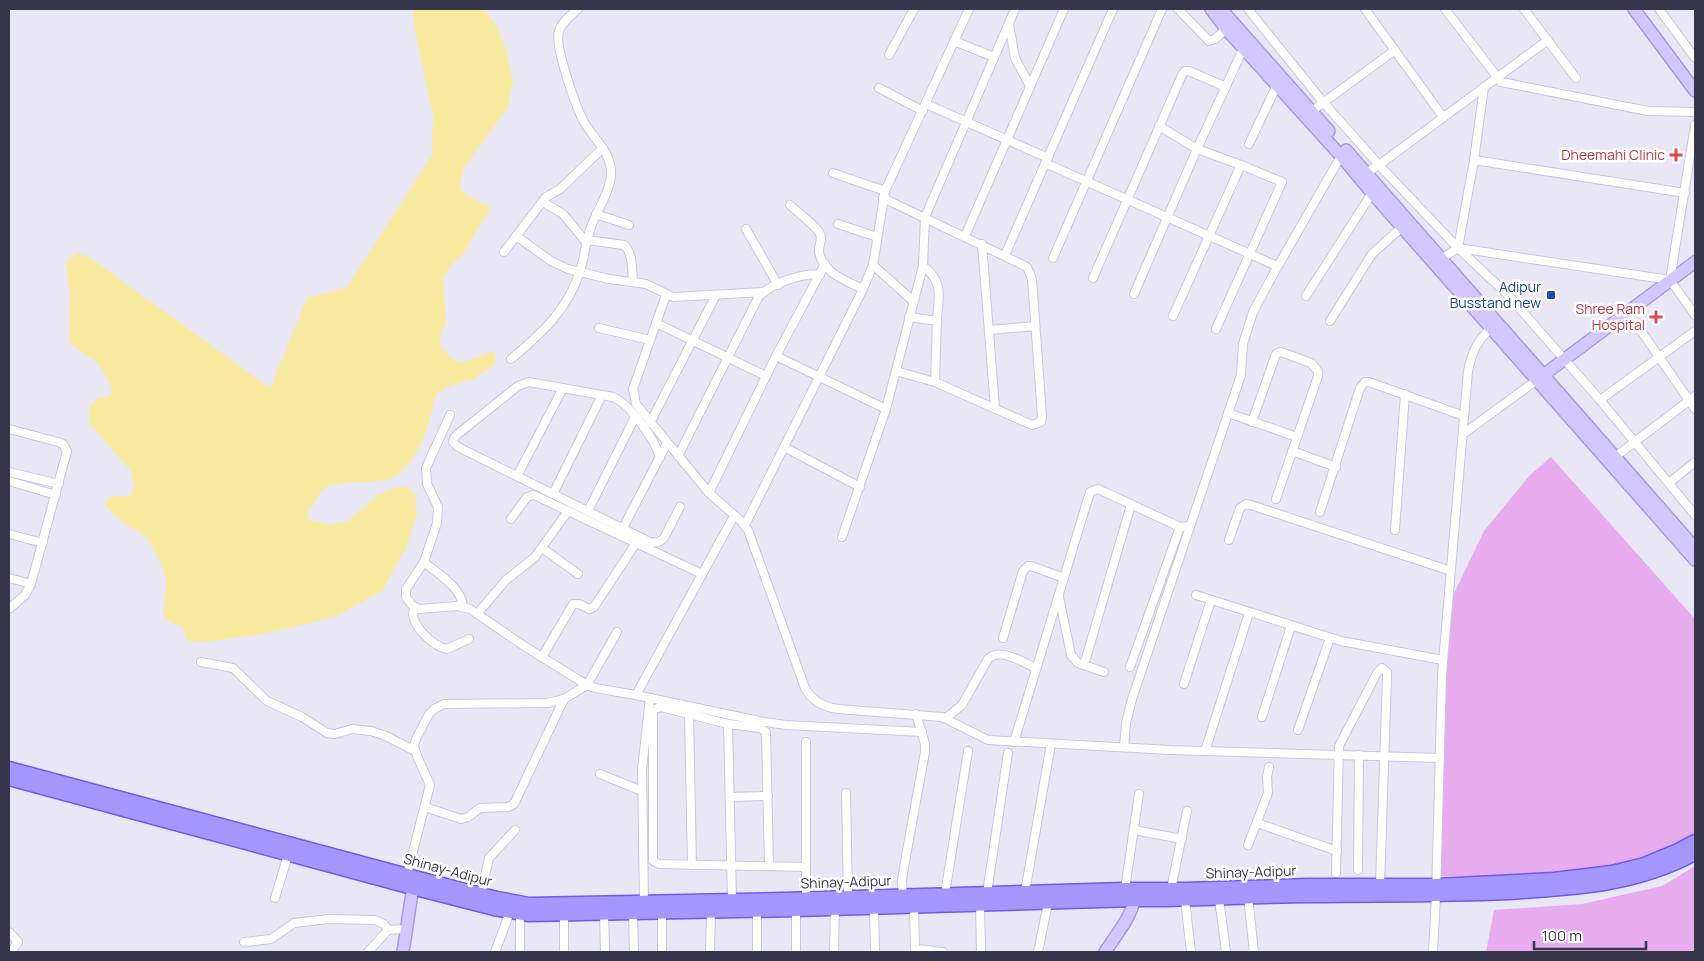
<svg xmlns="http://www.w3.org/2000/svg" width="1704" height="961" font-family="Manrope,sans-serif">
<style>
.green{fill:#e6acee}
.water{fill:#f8ea9e}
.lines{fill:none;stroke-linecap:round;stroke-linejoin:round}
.street-casing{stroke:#c8c6e0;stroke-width:10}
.secondary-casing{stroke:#a89ae7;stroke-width:14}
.primary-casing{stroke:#6e5af1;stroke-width:15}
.street{stroke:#fff;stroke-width:8}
.secondary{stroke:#d2c8ff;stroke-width:11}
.primary{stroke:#a697ff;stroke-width:12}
.health-dot{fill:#e0444e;stroke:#fff;stroke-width:2}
.transit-dot{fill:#1a4fb4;stroke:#fff;stroke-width:2}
.labels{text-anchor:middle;stroke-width:5;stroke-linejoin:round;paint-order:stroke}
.health-label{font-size:14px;fill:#be3a42;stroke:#fff;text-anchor:end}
.transit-label{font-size:14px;fill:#164399;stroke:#fff;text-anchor:end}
.street-label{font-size:14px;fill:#36354a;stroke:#fff}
</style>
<rect width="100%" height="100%" fill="#e9e7f5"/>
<g class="green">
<path d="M1551,457L1695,619V835L1657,852L1596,870L1526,879L1432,876L1445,612L1484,531L1530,475Z"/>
<path d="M1695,866V952H1486L1494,910L1582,904L1662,886Z"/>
</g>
<path class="water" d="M413,9H484L496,25L506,50L513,81L508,107L464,168L459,188L471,198L491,207L463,254L451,265L443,280L446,323L441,331L440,345L450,357L460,363L476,358L488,352L495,353V364L474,379L452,385L436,394C429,421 425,446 405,468C403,470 400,474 397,476C379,486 333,478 322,490C319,494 317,499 314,503C309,509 306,512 310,520L329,524L347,522L379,494L396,487H408L415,494L417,514L406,548L382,591L336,616L314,622L263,634L204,642L188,641L182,627L170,622L163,614C164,604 167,590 166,580C164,569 153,546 146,538C132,524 117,524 105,504L108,498L115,496H130L134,485L131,471L89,423V408L96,398L105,397L113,393L109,381L97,362L69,343L70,297L66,262L77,253L89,257L270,388L307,298L347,287L432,155L433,115L415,32Z"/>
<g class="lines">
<g class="street-casing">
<g id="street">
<path d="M1178,9L1209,41L1215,39L1226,29"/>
<path d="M1248,9L1323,102L1379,165L1458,248L1507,294L1600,400L1695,515"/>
<path d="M1365,9L1443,117"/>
<path d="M1445,9L1501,82L1648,111L1695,112"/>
<path d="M1524,9L1576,78"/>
<path d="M1659,9L1695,58"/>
<path d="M1009,24L1015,58L1030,86"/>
<path d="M954,41L994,57"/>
<path d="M889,55L914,9"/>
<path d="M879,88L923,111"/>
<path d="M926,104L1048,158"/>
<path d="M1312,111L1395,50"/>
<path d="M1695,125L1670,280L1695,315"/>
<path d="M1159,126L1197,149L1241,165L1282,182L1216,329"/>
<path d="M1249,144L1277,85"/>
<path d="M1474,160L1685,193"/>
<path d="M1045,163L1277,266"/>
<path d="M833,173L885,191"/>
<path d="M1366,173L1379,165L1548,40"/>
<path d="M883,198L1027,267L1032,279L1042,416L1041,422L1032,425L935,382L937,321L909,317"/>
<path d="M543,202L563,214L586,242"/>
<path d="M790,205C799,214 812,222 819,232C824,239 818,245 819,252C823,273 846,281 863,289"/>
<path d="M596,214L629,225"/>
<path d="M838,224L877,237"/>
<path d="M746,229L778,285"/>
<path d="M516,236L551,261L568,269L609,279L646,284L673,297L764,292"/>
<path d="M965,236L1064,9"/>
<path d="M587,240L624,245C633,252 632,271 633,282"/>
<path d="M982,244L995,408"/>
<path d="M1458,248L1474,160L1484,87"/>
<path d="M504,252L546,197L560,189L603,148"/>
<path d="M1005,255L1113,9"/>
<path d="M1053,258L1162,9"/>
<path d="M1441,259L1458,248L1670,280"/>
<path d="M923,266C945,283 938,296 937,321"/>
<path d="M1093,278L1182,75L1185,71H1189L1226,87"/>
<path d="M1134,294L1197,149L1244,47"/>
<path d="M666,295L633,389L636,404L709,493L741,521L748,530L805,688C812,701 823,707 838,709L942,717L988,740L1170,750L1440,758"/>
<path d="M1306,296L1372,193"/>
<path d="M913,301L873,265L885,191L969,9"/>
<path d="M1628,312L1695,409"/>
<path d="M1173,316L1241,165"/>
<path d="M1330,321L1372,254L1402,227"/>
<path d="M656,323L766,376"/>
<path d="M599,328L650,340"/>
<path d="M989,330L1035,326"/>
<path d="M776,356L886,409"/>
<path d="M511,359C541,334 568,310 580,271C585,257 585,242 591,227C597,210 612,189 611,171C610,151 593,138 584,122C576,107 554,46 559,31C562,22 571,15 578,9"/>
<path d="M896,371L935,382"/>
<path d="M1600,400L1695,331"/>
<path d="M1228,413L1297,437"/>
<path d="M450,415L426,468L427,484L438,507L437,523L424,562L406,589V597L412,605L419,609L457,606L470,609L524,646L587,685L595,688L636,695"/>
<path d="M1252,422L1276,354L1281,352L1311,363L1318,371V376L1276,499"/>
<path d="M650,423L716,295"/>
<path d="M9,429L58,442L63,444L67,451L31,584L25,595L9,609"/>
<path d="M1463,434L1537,380"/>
<path d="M784,447L860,487"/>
<path d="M1292,451L1336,467"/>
<path d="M678,456L759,296C771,284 803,272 820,275"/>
<path d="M660,457C655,440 630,404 613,397L529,382L518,386L458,434L454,438L453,442L458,447L650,542C657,543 659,543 664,538L680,507"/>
<path d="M1615,457L1695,396"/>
<path d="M9,472L59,484"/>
<path d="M517,476L563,388"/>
<path d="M9,481L56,495"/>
<path d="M1669,483L1695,462"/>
<path d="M709,493L776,356L825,264"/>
<path d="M553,494L602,395"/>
<path d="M588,511L635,417"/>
<path d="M1320,512L1360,388L1365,382H1369L1464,416"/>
<path d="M734,516L636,695L759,721L786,725L922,732"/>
<path d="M511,519L527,497L533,495L536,496L702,574"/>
<path d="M745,525L863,289L873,265"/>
<path d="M623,528L667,443"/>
<path d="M1395,530L1405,394"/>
<path d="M9,534L43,543"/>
<path d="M842,537L886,409L923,266L925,217L1015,9"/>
<path d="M1229,540L1240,508L1246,504L1251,505L1451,571"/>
<path d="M542,548L578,574"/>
<path d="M424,562C438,574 461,587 463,606"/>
<path d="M9,578L31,584"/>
<path d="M1196,595L1341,641L1443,660"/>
<path d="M1059,597L1071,655L1078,663L1104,672"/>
<path d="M415,608C406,621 433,647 447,649L469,639"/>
<path d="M477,614L506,580L535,557L568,511"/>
<path d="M1003,638L1023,571L1028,566H1031L1064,578"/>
<path d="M542,657L573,604H579L589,609L594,607L636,543"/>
<path d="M201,662L233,668L267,701L302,717L327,733L335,734L352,729L371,731L386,736L415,751"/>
<path d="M1084,665L1131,505"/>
<path d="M1130,667L1180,527"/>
<path d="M1184,684L1211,600"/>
<path d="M689,714L692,865"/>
<path d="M1262,717L1291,626"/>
<path d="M946,718L962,705L988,659C1000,647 1022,662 1036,668"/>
<path d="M728,724L732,900"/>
<path d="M1298,730L1330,638"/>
<path d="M1014,742L1090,492L1098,489L1180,527L1190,526"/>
<path d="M1124,747L1126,723L1132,699L1241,375L1243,344L1253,312L1274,273L1341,156"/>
<path d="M1205,751L1249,613"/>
<path d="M600,774L642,791"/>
<path d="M846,793L848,896"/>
<path d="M730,797L768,796"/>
<path d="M425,807L461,819L468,817L480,808L508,807L514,804L564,699"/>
<path d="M1257,823L1337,851"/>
<path d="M1134,830L1182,839"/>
<path d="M1248,845L1268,793L1267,777L1269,767"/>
<path d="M769,866L766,732L760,728L728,724L661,707L655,709L653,712V861L659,864L806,867"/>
<path d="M1358,870L1359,755"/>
<path d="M1336,873L1339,746L1377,673L1382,668L1387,672V676L1380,885"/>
<path d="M407,875L430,785L417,756L414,746L416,739L429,714L434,709L444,704L548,703L564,699L587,685L617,632"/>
<path d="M1125,889L1139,794"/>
<path d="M1171,889L1187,811"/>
<path d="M1025,892L1051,744"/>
<path d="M987,893L1008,753"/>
<path d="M481,894L489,858L515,830"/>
<path d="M945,894L968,751"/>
<path d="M1248,897L1254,952"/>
<path d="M275,898L288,855"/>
<path d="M806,898V742"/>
<path d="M903,899L902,881L904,867L925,752V744L916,714"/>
<path d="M1219,899L1226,952"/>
<path d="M1185,900L1191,952"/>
<path d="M644,901L642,769L650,698"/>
<path d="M980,904L981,952"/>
<path d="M914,906L915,952"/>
<path d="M874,907L875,952"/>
<path d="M757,910V952"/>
<path d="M796,910V952"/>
<path d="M662,912V952"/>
<path d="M604,913L605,952"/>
<path d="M633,913L634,952"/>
<path d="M520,914V952"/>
<path d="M9,932L18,942L11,952"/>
<path d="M244,942L271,939L294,923L328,919L375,920L384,924L388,930"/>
<path d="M915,949L943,952"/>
<path d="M368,952L388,930L406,929"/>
<path d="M495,952L510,912"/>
<path d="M564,952V913"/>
<path d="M710,952L711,911"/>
<path d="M834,952L835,908"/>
<path d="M1038,952L1048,903"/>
<path d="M1433,952L1436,896L1442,674L1468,371C1472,352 1477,341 1491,328"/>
</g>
</g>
<g class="secondary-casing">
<g id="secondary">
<path d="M1211,9L1226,29L1341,156L1372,193L1695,560"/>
<path d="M1221,9L1329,131"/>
<path d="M1634,9L1695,91"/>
<path d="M1346,150L1695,548"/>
<path d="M1538,379L1695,262"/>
<path d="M403,952L414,880"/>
<path d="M1105,952C1115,936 1136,912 1135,892"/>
</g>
</g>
<g class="primary-casing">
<g id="primary">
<path d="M9,768L415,877L497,898L529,904L784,899L1125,889H1185L1308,885H1437L1554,879L1612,872L1644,864L1678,850L1695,841"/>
<path d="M9,779L412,888L494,909L529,915L796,910L1135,900C1194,901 1252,896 1310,896C1376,895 1441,896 1507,893C1573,889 1636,886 1695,854"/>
</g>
</g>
<use href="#street" class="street"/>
<use href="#secondary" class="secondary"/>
<use href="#primary" class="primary"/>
</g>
<g class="health-dot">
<path d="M1673.5 147.5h5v5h5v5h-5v5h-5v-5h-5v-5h5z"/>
<path d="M1653.5 309.5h5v5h5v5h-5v5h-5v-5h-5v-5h5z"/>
</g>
<rect class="transit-dot" x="1546" y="290" width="10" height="10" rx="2.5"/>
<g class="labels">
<g class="health-label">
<text x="1665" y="160">Dheemahi Clinic</text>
<text x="1645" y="314">Shree Ram<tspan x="1645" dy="16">Hospital</tspan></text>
</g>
<g class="transit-label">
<text x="1541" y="292">Adipur<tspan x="1541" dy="16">Busstand new</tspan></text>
</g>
<g class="street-label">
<text transform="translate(448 870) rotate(15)" y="5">Shinay-Adipur</text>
<text transform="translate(1251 872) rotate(-2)" y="5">Shinay-Adipur</text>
<text transform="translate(846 882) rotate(-2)" y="5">Shinay-Adipur</text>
</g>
</g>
<rect width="1704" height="961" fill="none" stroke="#36354a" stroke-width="20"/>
<path d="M1534 941v8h112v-8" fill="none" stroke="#36354a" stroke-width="2.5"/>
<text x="1542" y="941" font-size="15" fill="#36354a" stroke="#ffffff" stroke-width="4" paint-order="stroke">100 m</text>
</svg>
